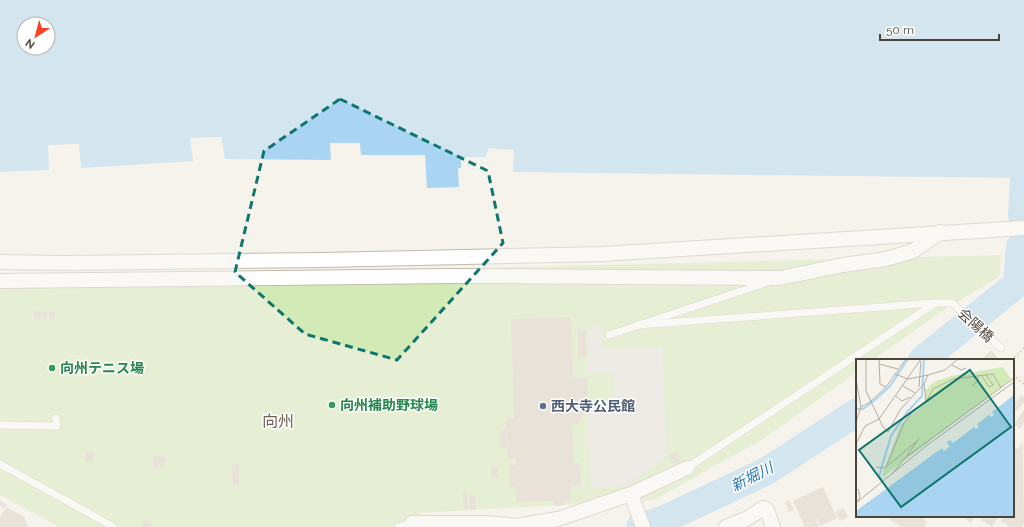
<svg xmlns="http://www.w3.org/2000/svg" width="1024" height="527" font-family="Raleway,'Noto Sans JP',sans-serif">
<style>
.green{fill:#d2eab5}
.parking{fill:#e5e3e0}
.water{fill:#a9d4f2;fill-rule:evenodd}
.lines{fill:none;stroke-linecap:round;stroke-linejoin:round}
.river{stroke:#a9d4f2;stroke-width:28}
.building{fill:#d8cfc1}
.lane-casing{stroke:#c2bbae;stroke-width:8}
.street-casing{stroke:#c2bbae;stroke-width:16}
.path{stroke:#c4b79f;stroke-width:2.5;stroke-dasharray:2 2;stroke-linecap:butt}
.lane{stroke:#fff;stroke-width:7}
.street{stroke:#fff;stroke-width:14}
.marked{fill:none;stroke:#0f766e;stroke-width:3;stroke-dasharray:8 5;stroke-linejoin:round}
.leisure-dot{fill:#2e9e5b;stroke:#fff;stroke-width:1.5}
.service-dot{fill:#5c6f8a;stroke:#fff;stroke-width:1.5}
.labels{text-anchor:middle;stroke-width:3;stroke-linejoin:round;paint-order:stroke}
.street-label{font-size:14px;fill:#4b4439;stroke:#fff}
.leisure-label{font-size:14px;font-weight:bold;fill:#27864d;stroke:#fff;text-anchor:start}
.service-label{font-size:14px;font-weight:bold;fill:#4e5e75;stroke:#fff;text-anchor:start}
.water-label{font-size:15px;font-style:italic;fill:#2e7ab2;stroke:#fff}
.quarter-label{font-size:16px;fill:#6e6250;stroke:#fff}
.inset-river{fill:none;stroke:#a9d4f2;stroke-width:2}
.inset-road{fill:none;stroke:#b2ada4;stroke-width:1}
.view{fill:#0f766e;fill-opacity:0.15;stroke:#0f766e;stroke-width:2}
.inset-edge{fill:none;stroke:#4b4439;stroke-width:2}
</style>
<rect width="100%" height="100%" fill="#f6f3ec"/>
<path class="green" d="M1001,255L1000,276L942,311L873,360H857V372L763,439L654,500L420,513L410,527H59L0,495V280Z"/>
<path class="parking" d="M601,326L603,350L662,347L667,456L625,486L591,488L587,408L614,406L613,372L588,374L589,327Z"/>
<path class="water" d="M0,0H1024V178L513,172L514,150L489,148L485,157H461V168H458L459,187L427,188L425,155H361L360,143H330L331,160L225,159L221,137L190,138L193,161L81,168L79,144L48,145L49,170L0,172ZM24,24H48V48H24Z"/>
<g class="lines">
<g class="river">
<path d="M1022,215L1024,180"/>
<path d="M922,360L1017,284L1020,247"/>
<path d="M640,527L663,520L767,471L857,412"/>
</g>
</g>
<g class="building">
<path d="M34,311H41V319L34,318Z"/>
<path d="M42,312H48L47,319L42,318Z"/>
<path d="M49,312H55V320L49,319Z"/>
<path d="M569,317L571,320L573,378H587L588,397L579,398L580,407H586V414H581V419L577,424H572L574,463H580L581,485H571V500L564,501L565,505L554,506V501L516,502V487H510L509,465H516V459H508L506,418H514L511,319Z"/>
<rect x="578" y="330" width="8" height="28"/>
<path d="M991,350L1000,360H987L984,357Z"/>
<path d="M1021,395L1024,397V402L1017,411L1013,409V400L1016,402Z"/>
<path d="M1024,410V423L1020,429L1014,424Z"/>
<path d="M506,429L507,448H500V430Z"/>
<path d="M1023,441L1024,523L1021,527H1010L1001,521L1005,516H1013V446L1018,449Z"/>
<path d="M677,451L681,460L673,463L669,455Z"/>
<path d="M86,452H94L93,462L85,461Z"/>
<path d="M154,456L165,457L164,468L153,467Z"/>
<path d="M232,464H239V484L233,485Z"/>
<path d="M491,467H498L499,477H491Z"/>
<path d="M823,487L837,518L820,526L817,519L804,525L793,501Z"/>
<path d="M463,492H467L468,509L464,510Z"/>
<path d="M475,495L476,509H470L469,496Z"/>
<path d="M0,500L7,505L4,509L0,506Z"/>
<path d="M789,500L794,510L789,512L785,502Z"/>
<path d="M7,507L24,517L28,527H0V516Z"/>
<path d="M844,508L848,517L840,521L835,512Z"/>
<path d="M892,516H925L923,519L927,522L924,527H902L890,520Z"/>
<path d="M964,516H975L971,523L963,517Z"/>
<path d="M984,516H999L992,527L981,520Z"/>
<path d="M145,519L153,525L152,527H139Z"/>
<path d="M816,520L819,527H804V525Z"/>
</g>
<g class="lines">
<g class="lane-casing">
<g id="lane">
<path d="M638,325L935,303H952L1001,348"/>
<path d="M609,335L768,282"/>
<path d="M0,425L57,426L56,418"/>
<path d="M0,464L114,527"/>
<path d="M687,468L934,304"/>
<path d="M398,527L412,523"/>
</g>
</g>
<g class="street-casing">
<g id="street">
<path d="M0,262L64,263L323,260L602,254L1024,228"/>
<path d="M0,281L452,276L780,278L843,265L886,259L913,251L941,232"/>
<path d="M631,494L643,527"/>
<path d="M412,527V523H486L516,526L558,519L631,494L687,468"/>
<path d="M726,527L748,518L763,508L767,510L773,527"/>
</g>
</g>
<g class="path">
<path d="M1013,365V359L1024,348"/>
<path d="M1013,375L1024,384"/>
</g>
<use href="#lane" class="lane"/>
<use href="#street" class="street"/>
</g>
<path d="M0 0H1024V527H0ZM340,99L488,171L503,243L397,360L305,334L235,272L264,151Z" fill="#f6f3ec" fill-opacity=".55" fill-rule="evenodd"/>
<path class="marked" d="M340,99L488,171L503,243L397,360L305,334L235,272L264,151Z"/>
<g class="leisure-dot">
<circle cx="52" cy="368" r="4"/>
<circle cx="332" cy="405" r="4"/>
</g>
<circle class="service-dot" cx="543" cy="406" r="4"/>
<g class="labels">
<g class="street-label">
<text transform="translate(976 325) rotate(42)" y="5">会陽橋</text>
</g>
<g class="leisure-label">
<text x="60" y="373">向州テニス場</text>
<text x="340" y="410">向州補助野球場</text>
</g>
<g class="service-label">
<text x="551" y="411">西大寺公民館</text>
</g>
<g class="water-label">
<text transform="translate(752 477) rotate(-27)" y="5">新堀川</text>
</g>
<g class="quarter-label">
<text x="278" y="427">向州</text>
</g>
</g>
<g transform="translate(856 359)">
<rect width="158" height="158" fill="#f6f3ec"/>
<path d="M147,8L155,20L27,118L26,116L45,65L69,45V32L78,23L95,17Z" fill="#d2eab5"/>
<path d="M158,36V158H0V152L86,89L88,92L91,90L93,87L91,83L94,81L97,84L118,68L120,70L123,68L121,65L133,56L135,58L138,56L136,53Z" fill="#a9d4f2"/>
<path class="inset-river" d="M0,50H7L19,41L34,27L52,0M26,121L23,117L35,77L52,52L66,37L68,0"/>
<path class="inset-road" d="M10,0V32L27,68L32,73L44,51L68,25L72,16M23,0L24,25L30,28M23,5L42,10M96,6L105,11L110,9M39,15L52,20L72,16L89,11L102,0M126,17L133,28L137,26L130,16M0,20L5,48M68,25L70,43M47,27L59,34M116,27L123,21L121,17M63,28L65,2M40,37L46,42L54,38M0,63L5,48L14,43L30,28L50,0M0,85L9,67L23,60L65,0M51,97L63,79M20,108L29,109L61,82M30,108L48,64L58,51L70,43L77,30L97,20L137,15L145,29M36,115L49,99L158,19M2,142L4,137L2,130M0,144L70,87L158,23"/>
<path class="view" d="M114,11L155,68L45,148L3,91Z"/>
<rect width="158" height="158" class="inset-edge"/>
</g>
<g transform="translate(36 36) rotate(216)"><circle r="19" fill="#ffffff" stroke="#b7b4b0"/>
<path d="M0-3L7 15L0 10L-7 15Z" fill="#fc3f1d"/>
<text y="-6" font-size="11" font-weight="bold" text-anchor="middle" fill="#4b4439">N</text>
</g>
<path d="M880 34v6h119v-6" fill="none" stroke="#4b4439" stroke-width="2"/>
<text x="886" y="34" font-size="12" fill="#4b4439" stroke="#ffffff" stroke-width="3" paint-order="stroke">50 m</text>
</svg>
